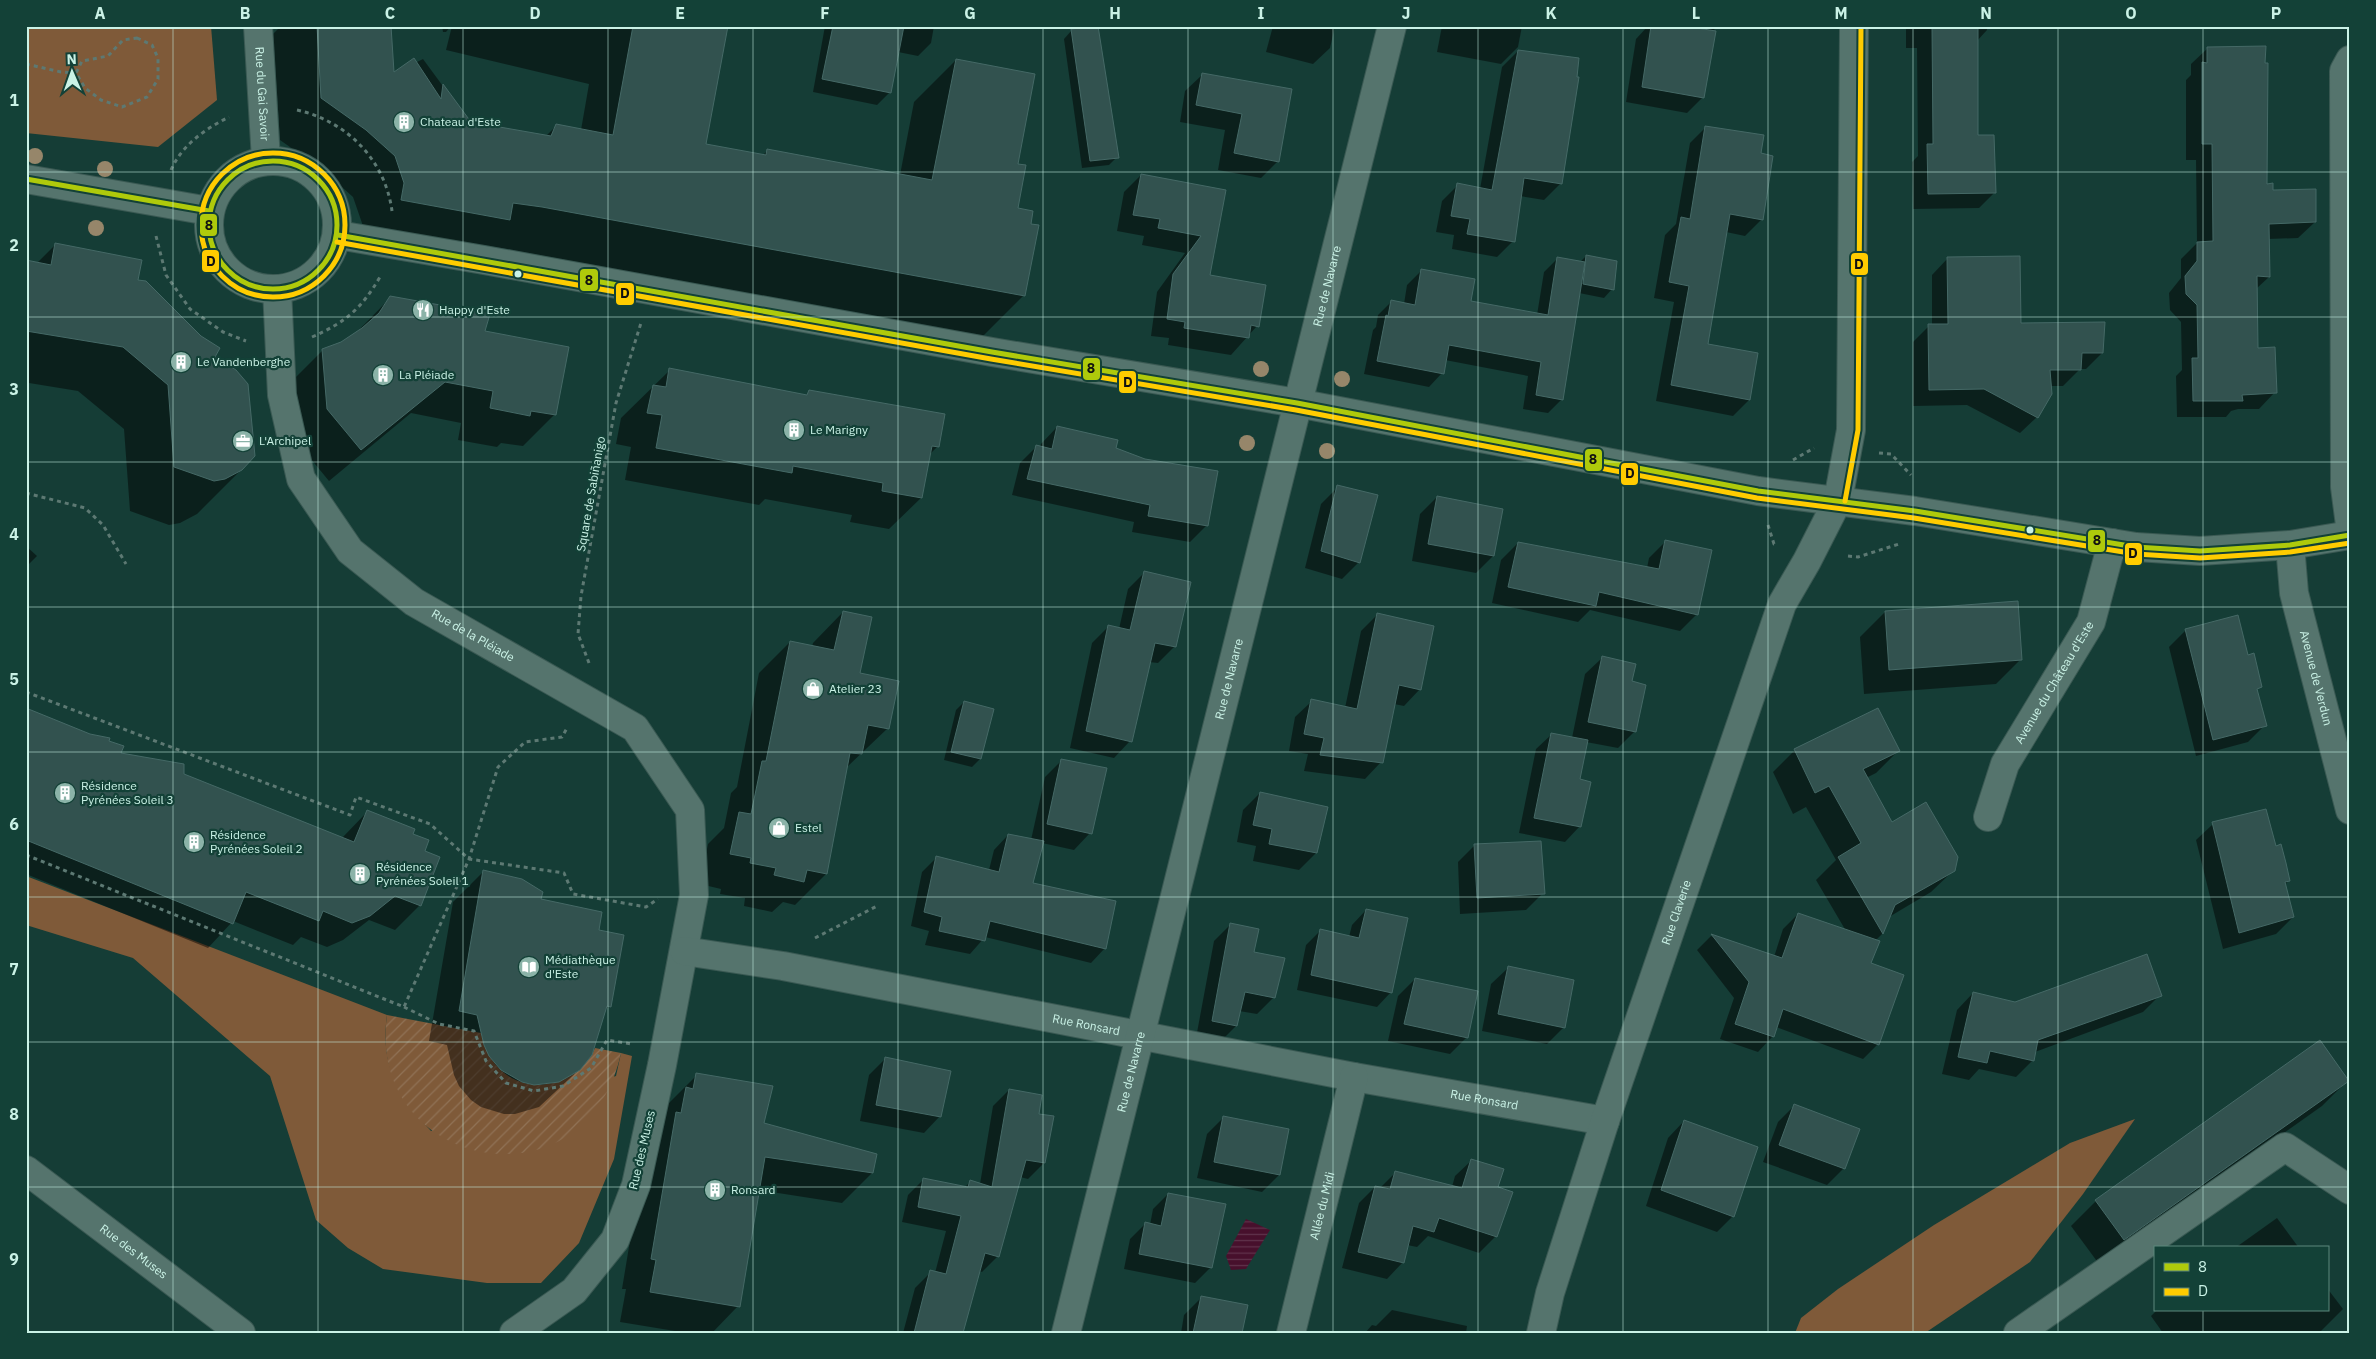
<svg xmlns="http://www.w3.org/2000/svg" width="2376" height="1359" font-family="'IBM Plex Sans',sans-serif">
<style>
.green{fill:#7f5a39}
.garden{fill:url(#garden-furrows)}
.water{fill:url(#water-rules)}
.shadow{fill:#0007}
.building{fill:#32524f;stroke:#456966}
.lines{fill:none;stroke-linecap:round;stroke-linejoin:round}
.minor-casing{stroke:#3a5953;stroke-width:30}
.path{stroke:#5d7973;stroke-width:3;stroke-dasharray:4 4;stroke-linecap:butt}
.minor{stroke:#55746d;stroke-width:28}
.bus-1-casing{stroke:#134137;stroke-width:9}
.bus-2-casing{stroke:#134137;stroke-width:9}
.bus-1{stroke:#afca0b;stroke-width:5}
.bus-2{stroke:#fc0;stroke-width:5}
.tree{fill:#96866a}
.grid{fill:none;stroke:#caf2e6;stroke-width:1;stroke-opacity:0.55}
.bus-dot{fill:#caf2e6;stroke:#134137;stroke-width:2}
.labels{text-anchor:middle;stroke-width:4.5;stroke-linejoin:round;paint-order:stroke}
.street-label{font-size:12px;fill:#caf2e6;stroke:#134137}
.poi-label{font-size:12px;fill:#caf2e6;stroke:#134137;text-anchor:start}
.line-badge{stroke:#134137;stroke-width:2}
.pale-badge-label{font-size:14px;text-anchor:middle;font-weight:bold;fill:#111}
.neatline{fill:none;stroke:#caf2e6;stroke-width:2}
.grid-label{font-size:16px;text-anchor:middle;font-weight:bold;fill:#caf2e6}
</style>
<defs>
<pattern id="garden-furrows" width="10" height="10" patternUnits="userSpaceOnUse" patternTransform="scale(1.25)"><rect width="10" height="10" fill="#7f5a39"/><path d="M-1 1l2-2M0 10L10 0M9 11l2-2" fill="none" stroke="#907256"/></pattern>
<pattern id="water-rules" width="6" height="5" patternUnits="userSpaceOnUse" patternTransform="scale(1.25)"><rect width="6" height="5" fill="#47102c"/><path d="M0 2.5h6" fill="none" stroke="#60334b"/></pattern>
</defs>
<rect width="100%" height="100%" fill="#153d36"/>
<g class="green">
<path d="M30,26H211L217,100L158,147L26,133V28Z"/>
<path d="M26,876L387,1015C380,1066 398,1095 431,1131L616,1076L621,1053L632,1056L614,1159L579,1243L541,1283H487L383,1269L348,1248L316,1220L270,1076L133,958L26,925Z"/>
<path d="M2135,1119L2083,1194L2030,1262L1925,1333H1795L1801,1318L1838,1289L1934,1225L2070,1143Z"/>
</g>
<path class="garden" d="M387,1015L481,1033C486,1044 488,1056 496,1065C525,1099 578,1086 595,1048L621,1053C586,1214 365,1169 387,1015Z"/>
<path class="water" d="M1246,1219L1270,1230L1246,1269L1231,1270L1226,1256Z"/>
<g class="shadow">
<path d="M281,26H390L393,74L423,59L470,123L545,137L556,126L581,130L589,84L446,50L452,26H712L704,145L762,156L767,151L900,175L914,102L956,60L1016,165L1017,209L1024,295L982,337L500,248L363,226L353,197L324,171L280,140L273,34Z"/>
<path d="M442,26H451L446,32H443Z"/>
<path d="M825,26H934L931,43L918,56L898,52L889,93L877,105L813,92Z"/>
<path d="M1273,26H1335L1330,48L1313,64L1266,52Z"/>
<path d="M1442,26H1522L1518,47L1501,64L1437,52Z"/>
<path d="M1648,26H1715L1703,97L1687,113L1626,102L1636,39Z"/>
<path d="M1906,26H1987V30L1977,41V136L1994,193L1979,208L1913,209L1912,162L1918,156L1917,48H1906Z"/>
<path d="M1072,30L1117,157L1109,165L1082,168L1064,39Z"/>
<path d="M2208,48L2265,185L2315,222L2298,238L2268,239L2269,277L2256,289L2257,349L2275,392L2259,409H2238L2231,411L2226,417H2177L2176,376L2182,370L2181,322L2170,310L2169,293L2181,278V259L2197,243L2196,160H2186V80L2191,75V64Z"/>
<path d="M1518,51L1560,184L1544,200L1520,196L1513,241L1497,257L1452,249L1454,235L1436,232L1442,201L1458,185L1480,189L1502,67Z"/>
<path d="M1202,75L1291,90L1278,161L1261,178L1218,170L1225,130L1180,122L1185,91Z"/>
<path d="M1706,127L1759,154L1762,219L1745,236L1726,232L1706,345L1756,354L1749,400L1733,416L1656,401L1674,302L1654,298L1665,235L1676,224L1690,143Z"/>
<path d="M1141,175L1225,191L1209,276L1257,326L1231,355L1168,345L1169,338L1151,336L1157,292L1185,253L1142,245L1144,236L1117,231L1124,192Z"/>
<path d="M55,245L137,281L213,358L242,469L197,514L180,523L169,525L130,511L124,429L78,391L29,383L26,398V261L37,263Z"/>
<path d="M1586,256L1612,289L1604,298L1579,293L1562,399L1548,413L1523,409L1528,376L1445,360L1442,373L1429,387L1364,374L1373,330L1376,327L1378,315L1392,301L1404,304L1407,285L1421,271L1469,302L1537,315L1544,272L1558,258L1580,262Z"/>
<path d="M1948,258L2020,324L2102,353L2086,369H2080L2063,386H2050L2037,417L2020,433L1967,405L1913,406V342L1929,326H1932V275Z"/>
<path d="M391,297L484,332L555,414L523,446L501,443L497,447L458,440L461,423L411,413L329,481L296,441L290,383L323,350L342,343L355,334Z"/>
<path d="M670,370L805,396L809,392L938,446L929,455L921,498L889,529L850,522L852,515L765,499L759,505L625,480L631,447L616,444L621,418Z"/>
<path d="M1057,427L1115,448L1207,525L1190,542L1132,532L1134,522L1012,495L1020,463L1036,447L1040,448L1041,444Z"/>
<path d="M1338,487L1359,562L1342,579L1305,568L1321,504Z"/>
<path d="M1437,497L1502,510L1493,556L1476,573L1412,561L1420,514Z"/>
<path d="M1666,541L1697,614L1680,631L1590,610L1578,622L1492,603L1501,560L1518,543L1647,568L1649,558Z"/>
<path d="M26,546L37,556L26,567Z"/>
<path d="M1144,573L1189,583L1174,647L1158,663L1149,662L1130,741L1114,758L1070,748L1092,643L1109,626L1119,629L1128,589Z"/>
<path d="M843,612L859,674L888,728L846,768L826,874L795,905L783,902L772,912L744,906L745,898L720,894L721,889L700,884L708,844L724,828L731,793L737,787L759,673L790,642L812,647L813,643Z"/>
<path d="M1885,612L2021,659L1996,684L1864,694L1860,637Z"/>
<path d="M1378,614L1420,689L1404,706L1394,704L1381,762L1365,779L1304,771L1308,754L1289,751L1295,717L1312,701L1345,708L1361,631Z"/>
<path d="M2186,630L2247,656L2260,687L2256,691L2265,725L2248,742L2196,756L2169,647Z"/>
<path d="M1602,658L1631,682L1635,731L1618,748L1586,742L1578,780L1580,826L1565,842L1519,833L1536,749L1552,734L1572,738L1585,674Z"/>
<path d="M964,702L980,759L972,767L944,760L956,710Z"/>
<path d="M26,710L107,741L119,754L183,774L342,838L367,812L423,851L420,905L395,930L369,920L343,940L327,947L301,937L293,945L233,921L208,948L26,874Z"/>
<path d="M1795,750L1898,751L1876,773L1866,778L1892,823L1954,870L1931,892L1889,917L1882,934L1875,941L1870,964L1878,1044L1863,1059L1776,1027L1773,1036L1758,1052L1720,1039L1734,998L1697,950L1711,936L1774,957L1783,929L1798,914L1846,931L1816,880L1836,860L1806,807L1793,814L1773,772Z"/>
<path d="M1062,760L1090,833L1074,850L1042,843L1032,884L1105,948L1091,963L985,937L970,954L925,945L929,931L911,926L922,872L937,857L989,870L994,850L1008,835L1031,840L1045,777Z"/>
<path d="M1260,793L1316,853L1299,870L1253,861L1256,846L1237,842L1243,810Z"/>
<path d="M2213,824L2275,847L2289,880L2285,885L2293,917L2276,934L2223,949L2196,840Z"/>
<path d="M1475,845L1543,893L1526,910L1460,914L1458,862Z"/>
<path d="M483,872L598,931L610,1006L604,1011L596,1043L584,1065L539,1107L515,1114H504L481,1107L471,1100L459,1086L454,1075L447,1045L429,1041L453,902Z"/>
<path d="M1366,910L1391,992L1377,1007L1297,990L1306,945L1321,930L1349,937L1352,925Z"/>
<path d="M1231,924L1252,953L1274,997L1257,1014L1239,1011L1236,1026L1219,1043L1196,1038L1214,941Z"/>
<path d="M1508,968L1564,1027L1547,1044L1482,1031L1491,984Z"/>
<path d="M1415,979L1467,1037L1450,1054L1388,1041L1398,996Z"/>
<path d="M1973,993L2015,1003L2160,995L2143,1012L2035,1052L2033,1060L2016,1077L1979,1069L1969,1080L1942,1074L1957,1010Z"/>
<path d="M886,1058L940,1116L924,1133L860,1121L869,1075Z"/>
<path d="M697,1075L763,1124L872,1173L842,1203L758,1190L738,1306L712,1333H687L620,1322L626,1289H622L646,1144L667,1105Z"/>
<path d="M2347,1081L2322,1106L2099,1264L2071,1226L2096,1201Z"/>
<path d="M1009,1090L1038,1115L1044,1163L1028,1179L1020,1177L998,1256L982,1272L979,1271L961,1333H903L915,1288L931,1272L935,1273L946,1231L902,1222L908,1195L924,1179L964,1188L970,1182L980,1184L993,1106Z"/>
<path d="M1795,1105L1858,1130L1843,1169L1827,1185L1763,1162L1778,1122Z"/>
<path d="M1224,1117L1279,1175L1262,1192L1197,1178L1207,1134Z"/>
<path d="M1684,1121L1733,1216L1717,1232L1646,1206L1668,1138Z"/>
<path d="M1472,1160L1497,1188L1496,1236L1479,1253L1428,1236L1417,1247L1407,1245L1403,1262L1387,1279L1342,1268L1359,1203L1375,1187L1380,1188L1396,1172L1452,1187L1455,1176Z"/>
<path d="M1168,1194L1210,1268L1195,1283L1124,1269L1130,1239L1145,1224L1150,1225L1153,1209Z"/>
<path d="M2277,1218L2299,1248H2235Z"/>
<path d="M2327,1288L2343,1309L2319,1333H2163L2151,1316L2157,1310H2327Z"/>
<path d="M1201,1298L1241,1333H1181L1184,1315Z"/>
<path d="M1392,1310L1467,1326L1466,1333H1365L1372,1325L1376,1326Z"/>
</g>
<g class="building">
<path d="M317,26H391L394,72L414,58L441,99L443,84L471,122L551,136L556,124L613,135L633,26H728L706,144L766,155L767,149L932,180L956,59L1035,74L1018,164L1026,165L1018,208L1033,211L1031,224L1039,225L1025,296L542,207L513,203L510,220L401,200L404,183L395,156L366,130L321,98Z"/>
<path d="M833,26H904L891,93L822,79Z"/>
<path d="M1098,26L1119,158L1090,161L1071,29Z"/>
<path d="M1651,26H1684L1716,31L1704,98L1642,87Z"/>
<path d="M1932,26H1978V135H1994L1996,193L1928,194L1927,144H1933Z"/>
<path d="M2266,46L2265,63H2268L2267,184L2273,183V190L2316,189V222L2269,224L2270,277L2257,276L2258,348L2275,347L2277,393L2242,395L2243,401H2193L2192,358H2198L2197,305L2186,294L2185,276L2197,261V242L2213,241L2212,144H2202V62L2207,63V47Z"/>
<path d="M1518,50L1579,58L1577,77H1579L1562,184L1524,178L1515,242L1467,234L1470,219L1451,216L1457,183L1492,190Z"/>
<path d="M1202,73L1292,89L1279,162L1234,153L1242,114L1196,105Z"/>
<path d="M1705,126L1764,135L1761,153L1773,156L1763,220L1730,214L1708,344L1758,353L1750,400L1671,385L1689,286L1669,282L1681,217L1690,219Z"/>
<path d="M1141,174L1226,190L1210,275L1266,285L1259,327L1251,325L1249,338L1184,328L1185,322L1167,319L1173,274L1201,236L1158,228L1160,219L1133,215Z"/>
<path d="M55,243L142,260L138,280L146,281L201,336L220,348L215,357L236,370L248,384L255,456L242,470L225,479L214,481L174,467L168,385L123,347L26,331V260L51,265Z"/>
<path d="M1586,255L1617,261L1614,290L1583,284Z"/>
<path d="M2020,256L2021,323L2105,322L2103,353H2082L2081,370H2050L2052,394L2038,418L1984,389L1929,390L1928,324H1948L1947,257Z"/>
<path d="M1557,257L1585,262L1563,400L1536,395L1541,362L1449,345L1444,374L1377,361L1386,315L1388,316L1391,300L1415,305L1421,269L1475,279L1471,301L1548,315Z"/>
<path d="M390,296L490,314L485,331L569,347L556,415L531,411L530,416L490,408L493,391L445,382L361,450L327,409L322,349L341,342L362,328L379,313Z"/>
<path d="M669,368L807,395L809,390L945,414L939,447L932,446L922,498L882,491L883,483L793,466L792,473L656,448L662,415L647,413L653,385L666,387Z"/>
<path d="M1057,426L1118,440L1116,448L1145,459L1218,471L1208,526L1148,516L1150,505L1027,479L1036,445L1052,449Z"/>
<path d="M1337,485L1378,495L1360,563L1321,551Z"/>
<path d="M1437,496L1503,509L1494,556L1428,544Z"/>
<path d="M1665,540L1712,550L1698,615L1599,592L1596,606L1508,587L1518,542L1659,569Z"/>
<path d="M1144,571L1191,582L1176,647L1155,643L1132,742L1086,731L1108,625L1130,630Z"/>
<path d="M2018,601L2022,660L1889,670L1885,611Z"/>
<path d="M843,611L872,617L860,673L899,681L889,729L868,725L862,754L850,753L827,874L807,870L804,882L774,875L776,868L750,863L751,858L730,854L739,812L751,814L762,761H766L790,641L834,650Z"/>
<path d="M1377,613L1434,626L1421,690L1399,685L1383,763L1320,755L1324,738L1304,734L1311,699L1357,709Z"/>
<path d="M2238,615L2248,655L2254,653L2262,687L2257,689L2267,726L2213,740L2185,629Z"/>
<path d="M1602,656L1636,664L1632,681L1646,685L1636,732L1588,722Z"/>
<path d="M964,701L994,709L981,759L951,752Z"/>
<path d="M26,708L90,734L110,738L109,741L124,746L121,753L184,764V774L354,842L367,810L415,829L413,834L429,840L425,851L440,857L421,906L395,896L370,916L352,923L323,911L319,921L246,892L233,924L26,840Z"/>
<path d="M1878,708L1900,751L1863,769L1892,822L1926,802L1958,857L1955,871L1895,905L1883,934L1838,857L1861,843L1829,786L1815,793L1794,749Z"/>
<path d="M1551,733L1588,740L1580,779L1591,782L1581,827L1534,818Z"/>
<path d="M1061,759L1107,768L1092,834L1047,824Z"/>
<path d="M1260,792L1328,807L1317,853L1269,844L1272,829L1253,825Z"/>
<path d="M2266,809L2276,846L2281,844L2286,863L2290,881L2285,882L2294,917L2239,933L2212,822Z"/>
<path d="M1008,834L1044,841L1033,883L1116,901L1106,949L990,921L985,941L939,931L942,917L924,912L936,856L999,872Z"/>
<path d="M1541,841L1545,894L1477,898L1474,844Z"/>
<path d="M483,870L522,879L543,892L541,899L602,912L599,930L624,935L611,1007L607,1006L592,1055L580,1070L559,1082L534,1085L522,1082L501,1070L489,1056L484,1045L477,1015L459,1011Z"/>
<path d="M1366,909L1408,918L1392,993L1311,975L1320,929L1359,938Z"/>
<path d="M1798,913L1880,941L1871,963L1904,975L1879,1045L1783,1009L1774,1037L1735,1024L1749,982L1711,934L1782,958Z"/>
<path d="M1230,923L1259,929L1254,952L1285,958L1275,998L1245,992L1237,1026L1212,1021Z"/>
<path d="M2147,954L2162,996L2038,1040L2034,1061L1990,1051L1987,1063L1958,1057L1973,992L2015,1002Z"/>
<path d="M1508,966L1574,980L1565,1028L1498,1014Z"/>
<path d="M1415,978L1478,991L1468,1038L1404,1024Z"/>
<path d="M2320,1040L2349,1081L2124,1240L2095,1200Z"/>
<path d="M885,1057L951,1071L941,1117L876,1105Z"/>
<path d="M696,1073L773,1086L764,1123L877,1154L873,1173L765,1157L740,1307L650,1292L656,1260L651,1259L676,1112L681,1113L686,1087L693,1089Z"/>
<path d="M1009,1089L1042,1095L1039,1114L1054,1116L1045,1163L1026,1160L999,1257L985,1253L963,1333H914L930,1270L946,1274L961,1216L918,1207L923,1178L968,1187L970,1180L992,1187Z"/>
<path d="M1794,1104L1860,1129L1845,1169L1779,1145Z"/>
<path d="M1223,1116L1289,1129L1280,1175L1214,1162Z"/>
<path d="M1684,1120L1758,1147L1734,1217L1661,1190Z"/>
<path d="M1471,1159L1504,1169L1498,1187L1513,1192L1497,1237L1439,1218L1434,1232L1413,1226L1404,1263L1358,1252L1375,1186L1390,1189L1395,1171L1462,1188Z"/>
<path d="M1168,1193L1226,1204L1212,1268L1139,1254L1145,1222L1161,1226Z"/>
<path d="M1201,1296L1248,1305L1242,1333H1193Z"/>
</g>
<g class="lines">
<g class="minor-casing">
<g id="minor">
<path id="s1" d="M258,26L266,160"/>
<path d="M2350,60L2344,71L2345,487L2350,525"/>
<circle cx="273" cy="225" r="64"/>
<path d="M26,179L209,211"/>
<path d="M338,235L484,260L992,352L1297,403L1758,491L1915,511L2136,547L2200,551L2290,545L2350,535"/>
<path id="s2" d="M277,289L282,395L301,479L350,551L414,602L635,728L690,810L694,895L662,1065L636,1185L615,1240L574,1291L514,1333"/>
<path id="s3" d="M2290,545L2294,593L2350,810"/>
<path id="s4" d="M1988,817L2005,764L2091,622L2112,543"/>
<path id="s5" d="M684,951L783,966L1354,1077L1605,1121"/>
<path id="s6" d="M26,1170L241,1333"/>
<path id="s7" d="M1066,1333L1392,26"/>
<path id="s8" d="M1291,1333L1354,1077"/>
<path id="s9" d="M1541,1333L1550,1293L1605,1121L1782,604L1807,561L1838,500L1851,430L1854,26"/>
<path d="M2018,1333L2285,1147L2350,1190"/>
</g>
</g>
<g class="path">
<path d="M137,38L152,45L158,58V79L147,97L122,107L101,100L85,88L76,73L82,61L108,56L123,40Z"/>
<path d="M26,64L61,72L76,73"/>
<path d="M297,110C346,121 385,159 392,211"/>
<path d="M171,170C182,145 205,129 229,117"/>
<path d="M156,236L166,275L190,309L223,332L246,341"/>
<path d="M312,337C346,322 361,309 380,277"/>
<path d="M1879,453L1891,454L1911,475"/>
<path d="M1793,460L1814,448"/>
<path d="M26,493L85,508L103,525L126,564"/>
<path d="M1768,525L1774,544H1777"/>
<path d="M1848,556L1858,557L1899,544"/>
<path d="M589,663L578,634L581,596L616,403L641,323"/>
<path d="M26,692L350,815L356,797L430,824L469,859L564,873L573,894L646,907L658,899"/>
<path d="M26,855L404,1007L469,859L498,767L525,742L562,737L567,728"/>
<path d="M815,938L877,906"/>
<path d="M404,1007L439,1024L474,1031L486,1061L506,1083L534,1091L563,1086L591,1068L607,1040L632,1044"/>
</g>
<use href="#minor" class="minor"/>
<g class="bus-1-casing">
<g id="bus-1">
<circle cx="273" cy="225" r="64"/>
<path d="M26,179L209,211"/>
<path d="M338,235L992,352L1297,403L1758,491L1915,511L2136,547L2200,551L2290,545L2350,535"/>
</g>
</g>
<g class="bus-2-casing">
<g id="bus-2">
<circle cx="273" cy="225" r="72"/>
<path d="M337,242L991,359L1296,410L1757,498L1914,518L2136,554L2200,558L2290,552L2350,543"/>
<path d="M1845,501L1858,430L1861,26"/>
</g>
</g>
<use href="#bus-1" class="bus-1"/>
<use href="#bus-2" class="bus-2"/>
</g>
<g class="tree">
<circle cx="35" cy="156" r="8"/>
<circle cx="105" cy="169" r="8"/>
<circle cx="96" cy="228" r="8"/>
<circle cx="1261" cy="369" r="8"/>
<circle cx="1342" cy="379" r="8"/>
<circle cx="1247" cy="443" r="8"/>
<circle cx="1327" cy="451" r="8"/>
</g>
<path class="grid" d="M173,26V1333M318,26V1333M463,26V1333M608,26V1333M753,26V1333M898,26V1333M1043,26V1333M1188,26V1333M1333,26V1333M1478,26V1333M1623,26V1333M1768,26V1333M1913,26V1333M2058,26V1333M2203,26V1248M26,172H2350M26,317H2350M26,462H2350M26,607H2350M26,752H2350M26,897H2350M26,1042H2350M26,1187H2350M2203,1310V1333"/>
<defs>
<g id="building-disc" transform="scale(1.125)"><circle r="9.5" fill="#8bb3a8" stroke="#134137"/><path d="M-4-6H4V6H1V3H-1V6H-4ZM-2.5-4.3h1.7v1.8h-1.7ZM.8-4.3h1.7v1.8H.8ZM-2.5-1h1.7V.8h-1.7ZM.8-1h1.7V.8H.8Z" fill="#fff"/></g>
<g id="restaurant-disc" transform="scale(1.125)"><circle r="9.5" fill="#8bb3a8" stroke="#134137"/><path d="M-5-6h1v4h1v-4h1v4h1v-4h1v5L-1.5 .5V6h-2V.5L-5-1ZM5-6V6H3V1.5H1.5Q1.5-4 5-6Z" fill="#fff"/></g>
<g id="office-disc" transform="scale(1.125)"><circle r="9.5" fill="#8bb3a8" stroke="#134137"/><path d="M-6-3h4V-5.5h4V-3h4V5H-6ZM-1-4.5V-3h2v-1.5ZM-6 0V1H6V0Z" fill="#fff"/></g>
<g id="shop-disc" transform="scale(1.125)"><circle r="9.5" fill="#8bb3a8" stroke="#134137"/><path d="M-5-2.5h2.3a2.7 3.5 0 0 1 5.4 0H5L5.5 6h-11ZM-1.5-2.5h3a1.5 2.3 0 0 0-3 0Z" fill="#fff"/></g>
<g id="library-disc" transform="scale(1.125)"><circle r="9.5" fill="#8bb3a8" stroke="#134137"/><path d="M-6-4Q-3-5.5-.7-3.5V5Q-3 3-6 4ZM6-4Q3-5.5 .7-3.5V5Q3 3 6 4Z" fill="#fff"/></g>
</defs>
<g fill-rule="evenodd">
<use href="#building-disc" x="404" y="122"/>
<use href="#restaurant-disc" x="423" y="310"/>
<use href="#building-disc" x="181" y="362"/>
<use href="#building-disc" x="383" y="375"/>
<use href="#building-disc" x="794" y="430"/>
<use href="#office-disc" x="243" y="441"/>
<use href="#shop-disc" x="813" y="689"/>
<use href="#building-disc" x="65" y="793"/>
<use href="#shop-disc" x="779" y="828"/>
<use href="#building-disc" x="194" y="842"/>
<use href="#building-disc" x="360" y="874"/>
<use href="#library-disc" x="529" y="967"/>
<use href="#building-disc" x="715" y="1190"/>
</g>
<g class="bus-dot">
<circle cx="518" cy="274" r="4.5"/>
<circle cx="2030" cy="530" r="4.5"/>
</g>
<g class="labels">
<g class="street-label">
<text dy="4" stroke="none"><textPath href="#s1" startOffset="68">Rue du Gai Savoir</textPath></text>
<text dy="4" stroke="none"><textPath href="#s7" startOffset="1079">Rue de Navarre</textPath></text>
<text transform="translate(591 494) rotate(-80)" y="4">Square de Sabiñanigo</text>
<text dy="4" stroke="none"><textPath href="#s2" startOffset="429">Rue de la Pléiade</textPath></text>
<text dy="4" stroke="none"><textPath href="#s3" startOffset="136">Avenue de Verdun</textPath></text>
<text dy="4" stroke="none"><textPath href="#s7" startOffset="674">Rue de Navarre</textPath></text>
<text dy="4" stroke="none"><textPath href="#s4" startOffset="151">Avenue du Château d'Este</textPath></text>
<text dy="4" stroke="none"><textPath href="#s9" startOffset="442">Rue Claverie</textPath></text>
<text dy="4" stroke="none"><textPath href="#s5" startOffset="409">Rue Ronsard</textPath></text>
<text dy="4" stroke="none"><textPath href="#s7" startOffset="269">Rue de Navarre</textPath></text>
<text dy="4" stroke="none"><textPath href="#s5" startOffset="814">Rue Ronsard</textPath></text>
<text transform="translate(642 1150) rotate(-77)" y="4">Rue des Muses</text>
<text dy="4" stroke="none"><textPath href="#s8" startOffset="131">Allée du Midi</textPath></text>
<text dy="4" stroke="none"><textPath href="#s6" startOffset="135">Rue des Muses</textPath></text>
</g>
<g class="poi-label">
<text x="420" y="126">Chateau d'Este</text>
<text x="439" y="314">Happy d'Este</text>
<text x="197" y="366">Le Vandenberghe</text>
<text x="399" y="379">La Pléiade</text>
<text x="810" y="434">Le Marigny</text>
<text x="259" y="445">L'Archipel</text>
<text x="829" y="693">Atelier 23</text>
<text x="81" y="790">Résidence<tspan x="81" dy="14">Pyrénées Soleil 3</tspan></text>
<text x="795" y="832">Estel</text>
<text x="210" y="839">Résidence<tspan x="210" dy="14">Pyrénées Soleil 2</tspan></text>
<text x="376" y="871">Résidence<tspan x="376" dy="14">Pyrénées Soleil 1</tspan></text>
<text x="545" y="964">Médiathèque<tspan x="545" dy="14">d'Este</tspan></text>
<text x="731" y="1194">Ronsard</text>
</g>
</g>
<g class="line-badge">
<rect x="199" y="213" width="19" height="24" rx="5" fill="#afca0b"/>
<rect x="201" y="249" width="19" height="24" rx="5" fill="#fc0"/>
<rect x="1850" y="252" width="19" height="24" rx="5" fill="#fc0"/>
<rect x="579" y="268" width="20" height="24" rx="5" fill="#afca0b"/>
<rect x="615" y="282" width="20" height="24" rx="5" fill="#fc0"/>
<rect x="1082" y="357" width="19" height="24" rx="5" fill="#afca0b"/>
<rect x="1118" y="370" width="19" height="24" rx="5" fill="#fc0"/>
<rect x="1584" y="448" width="19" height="24" rx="5" fill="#afca0b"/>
<rect x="1620" y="462" width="19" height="24" rx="5" fill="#fc0"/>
<rect x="2087" y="529" width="19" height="24" rx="5" fill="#afca0b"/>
<rect x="2124" y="542" width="19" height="24" rx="5" fill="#fc0"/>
</g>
<g class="pale-badge-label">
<text x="209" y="230">8</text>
<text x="211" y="266">D</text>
<text x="1859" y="269">D</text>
<text x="589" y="285">8</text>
<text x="625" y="298">D</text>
<text x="1091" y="373">8</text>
<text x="1128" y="387">D</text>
<text x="1593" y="464">8</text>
<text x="1630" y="478">D</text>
<text x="2097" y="545">8</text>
<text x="2133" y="558">D</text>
</g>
<rect width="2376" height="1359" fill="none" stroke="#134137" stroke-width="55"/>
<rect x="2154" y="1246" width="175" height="65" fill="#134137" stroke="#5c887d"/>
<rect x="2164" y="1263" width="25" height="8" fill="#afca0b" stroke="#5c887d"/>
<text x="2198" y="1272" font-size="15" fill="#caf2e6">8</text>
<rect x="2164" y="1288" width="25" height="8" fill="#ffcc00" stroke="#5c887d"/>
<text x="2198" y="1296" font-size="15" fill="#caf2e6">D</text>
<g transform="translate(72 72) rotate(358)" stroke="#134137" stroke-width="4" paint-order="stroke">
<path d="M0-4L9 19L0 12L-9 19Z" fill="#caf2e6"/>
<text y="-8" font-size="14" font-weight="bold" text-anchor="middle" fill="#caf2e6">N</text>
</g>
<rect x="28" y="28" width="2320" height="1304" class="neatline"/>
<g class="grid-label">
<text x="100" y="19">A</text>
<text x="245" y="19">B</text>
<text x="390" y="19">C</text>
<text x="535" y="19">D</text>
<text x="680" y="19">E</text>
<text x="825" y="19">F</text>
<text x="970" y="19">G</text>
<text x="1115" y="19">H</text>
<text x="1261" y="19">I</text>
<text x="1406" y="19">J</text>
<text x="1551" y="19">K</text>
<text x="1696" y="19">L</text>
<text x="1841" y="19">M</text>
<text x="1986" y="19">N</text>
<text x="2131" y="19">O</text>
<text x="2276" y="19">P</text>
<text x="14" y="106">1</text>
<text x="14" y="251">2</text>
<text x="14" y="395">3</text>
<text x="14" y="540">4</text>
<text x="14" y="685">5</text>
<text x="14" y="830">6</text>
<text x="14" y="975">7</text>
<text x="14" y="1120">8</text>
<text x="14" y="1265">9</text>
</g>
</svg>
